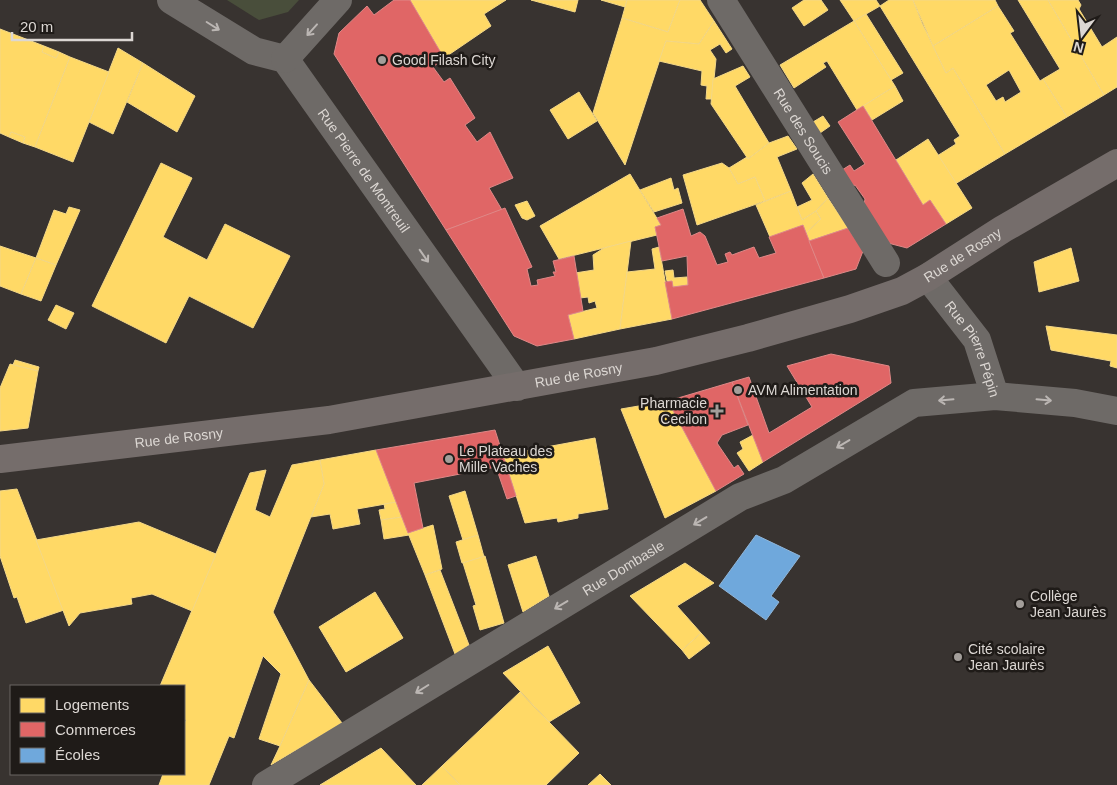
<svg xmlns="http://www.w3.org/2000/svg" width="1117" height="785" font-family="Arial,sans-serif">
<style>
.green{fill:#494e3b}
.homes{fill:#ffd966;stroke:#f4d887;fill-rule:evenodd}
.shops{fill:#e06666;stroke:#df8887}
.schools{fill:#6fa8dc;stroke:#90b6d9}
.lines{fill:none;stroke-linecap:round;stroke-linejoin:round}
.pedestrian{stroke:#6e6a67;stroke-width:28}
.minor{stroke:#6e6a67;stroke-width:28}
.secondary{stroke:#756d6b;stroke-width:28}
.oneway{stroke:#bbb6b3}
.poi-dot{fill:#a39e9a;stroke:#1f1b18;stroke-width:2}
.labels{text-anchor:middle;stroke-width:5;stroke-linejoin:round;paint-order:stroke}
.poi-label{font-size:14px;fill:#dcd7d3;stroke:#1f1b18;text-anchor:start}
.street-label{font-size:14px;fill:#dcd7d3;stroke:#1f1b18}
</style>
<rect width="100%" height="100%" fill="#383330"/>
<path class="green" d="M227,0H299L288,12L259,20Z"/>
<g class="homes">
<path d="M410,0H506L484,14L491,26L444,58Z"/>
<path d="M531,0H578L575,12Z"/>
<path d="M601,0H627L625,7Z"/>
<path d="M627,0H680L668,32L622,18Z"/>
<path d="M680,0H700L714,21L699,44L666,41L625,165L593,113L622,18L668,32Z"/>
<path d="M804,0H821L828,10L804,26L792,8Z"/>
<path d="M840,0H876L880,6L854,21Z"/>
<path d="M889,0H913L922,23L946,73L953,68L1005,154L955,184L937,156L956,144L954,140L960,136L880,6Z"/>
<path d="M913,0H995L998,6L933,46Z"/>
<path d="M1018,0H1048L1104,95L1067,117L1043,79L1060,69Z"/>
<path d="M1048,0H1078L1081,5L1079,9L1102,47L1117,37V87L1104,95Z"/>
<path d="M998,6L1014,31L1010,33L1040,81L1043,79L1067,117L1005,154L953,68L946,73L933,46ZM1009,70L1021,92L1005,102L1003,97L996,101L986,85Z"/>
<path d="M866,14L903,73L891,80L854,21Z"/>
<path d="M714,21L732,49L726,53L720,44L710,50L716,59L712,99H706L707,86L701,85L702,71L659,61L666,41L699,44Z"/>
<path d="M854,21L895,86L857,110L827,61L823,63L826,67L794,88L780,65Z"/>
<path d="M0,29L44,46L42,52L56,58L59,52L70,57L35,147L23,143L25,137L11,132L9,137L0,133Z"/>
<path d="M44,46L59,52L56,58L42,52Z"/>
<path d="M118,48L143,63L113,134L89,122Z"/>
<path d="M70,57L109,72L73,162L35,147Z"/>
<path d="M143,63L195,96L177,132L127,102Z"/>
<path d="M743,66L750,77L735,86L769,143L748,159L711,104L713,79Z"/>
<path d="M895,86L903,101L872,120L863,106Z"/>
<path d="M579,92L597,121L568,139L550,110Z"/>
<path d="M823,116L830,126L820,133L813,122Z"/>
<path d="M11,132L25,137L23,143L9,137Z"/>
<path d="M788,136L797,149L777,157L791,191L765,201L755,177L738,184L729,168L747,157L748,159L769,143Z"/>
<path d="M928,139L972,208L946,224L930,200L923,205L896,160Z"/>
<path d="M161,163L192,178L163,237L207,260L225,224L290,256L253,328L189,296L166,343L92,306Z"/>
<path d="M722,163L729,168L738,184L755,177L765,201L697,225L683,175Z"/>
<path d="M630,174L661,225L655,227L657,235L559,259L540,226Z"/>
<path d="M813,174L828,198L816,211L802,220L797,207L812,200L802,183Z"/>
<path d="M671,178L674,190L678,188L682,203L654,212L640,190Z"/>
<path d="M791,191L802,220L816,211L821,219L806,233L803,225L770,237L756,205Z"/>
<path d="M828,198L848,228L809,241L806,233L821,219L816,211Z"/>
<path d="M527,201L535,216L527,220L522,218L515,205Z"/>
<path d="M69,207L80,210L56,265L36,258L54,210L66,214Z"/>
<path d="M631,241L620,329L574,339L568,315L597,308L595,301L589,303L588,297L580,298L575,273L594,270L593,255L604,248Z"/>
<path d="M0,246L36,258L21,294L0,286Z"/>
<path d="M659,247L672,319L620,329L627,272L655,269L652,249Z"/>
<path d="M1071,248L1079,281L1039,292L1034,262Z"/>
<path d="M36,258L56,265L41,301L21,294Z"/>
<path d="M673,270L674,278L687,277L688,285L673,287L672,281H667L665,271Z"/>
<path d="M56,305L74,313L66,329L48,320Z"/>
<path d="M1046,326L1117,335V368L1110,366L1111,361L1051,350Z"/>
<path d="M15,360L39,367L38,371L13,365Z"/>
<path d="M10,364L38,371L28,428L0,431V388Z"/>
<path d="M668,401L716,491L665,518L621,409Z"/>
<path d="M753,435L763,462L749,471L737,453L743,449L740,442Z"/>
<path d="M595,438L608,509L578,514V518L558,522L557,518L525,523L503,455Z"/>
<path d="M376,450L397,502L357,509L360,524L333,529L330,514L311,517L324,484L320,460Z"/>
<path d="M320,460L324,484L273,612L309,680L280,746L259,739L281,674L263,656L234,738L229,736L209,785H159L163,774H184V725L186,720L184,719V686H160L250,473L266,470L255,510L270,517L292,465Z"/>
<path d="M17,489L64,610L26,623L17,597L14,598L0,556V491Z"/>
<path d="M465,491L478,535L463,540L449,496Z"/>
<path d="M397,502L402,517L381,520L379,510L385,509L384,504Z"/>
<path d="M402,517L409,535L384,539L381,520Z"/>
<path d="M139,522L216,554L192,611L152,594L131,598L132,604L80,613L69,626L36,540Z"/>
<path d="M433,525L442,569L425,575L408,533Z"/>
<path d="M478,535L484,557L462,563L456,542Z"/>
<path d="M485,556L504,623L480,630L473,606L476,605L463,563Z"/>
<path d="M536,556L549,596L523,612L508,565Z"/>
<path d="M685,563L714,583L677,606L701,633L682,650L630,596Z"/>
<path d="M440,570L469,645L455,654L425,575Z"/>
<path d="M375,592L403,638L346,672L319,627Z"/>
<path d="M701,633L710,643L689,659L682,650Z"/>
<path d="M548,646L580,703L549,722L503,673Z"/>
<path d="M309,680L342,723L271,765L280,746Z"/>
<path d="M520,692L579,753L546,785H460L442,766Z"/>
<path d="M381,748L416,785H320L371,754Z"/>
<path d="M442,766L460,785H422Z"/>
<path d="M600,774L611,785H588Z"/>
</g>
<g class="shops">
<path d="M394,0H410L444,58L433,67L444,82L450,78L475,118L465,125L477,142L490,132L513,178L489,188L502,210L446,230L334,54L339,33L367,6L374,15Z"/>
<path d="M863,106L923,205L930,200L946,224L907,248L888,243L864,205L865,199L855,185L853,186L842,170L850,165L854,171L865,164L838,122Z"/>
<path d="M505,208L532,267L527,269L531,286L538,285L537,280L555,276L553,272H556L553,261L574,256L583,311L568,315L574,339L537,346L514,336L446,230Z"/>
<path d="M683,209L691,236L700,232L705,236L717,265L728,262L725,254L730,252L732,255L754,247L759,258L776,253L769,237L803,225L824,278L672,319L665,282L672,281L673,287L688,285L687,256L662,261L655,227L661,225L657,218Z"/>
<path d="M848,228L863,251L856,269L824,278L809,241Z"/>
<path d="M831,354L889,366L891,383L763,462L732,382L749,377L769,433L812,407L787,366Z"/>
<path d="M732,382L748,425L722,435L717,443L734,468L738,465L744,474L716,491L668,401Z"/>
<path d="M495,430L516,496L507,499L496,467L414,483L423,528L408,533L376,450Z"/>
</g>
<path class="schools" d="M756,535L800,556L771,596L779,602L766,620L719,586Z"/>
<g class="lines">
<path class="pedestrian" id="s1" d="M721,0L886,263"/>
<g class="minor">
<path id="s2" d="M171,0L254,51L285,59L517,387"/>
<path d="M285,59L338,0"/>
<path id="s3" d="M928,277L977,340L995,396"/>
<path id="s4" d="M266,785L740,497L784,480L914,403L995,396L1075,403L1117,411"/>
</g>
<path class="secondary" id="s5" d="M0,459L329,420L656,361L748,338L850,309L902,291L928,277L1003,229L1117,163"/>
</g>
<defs><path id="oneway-shaft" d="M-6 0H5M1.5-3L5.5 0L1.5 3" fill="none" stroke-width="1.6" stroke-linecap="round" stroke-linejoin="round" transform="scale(1.25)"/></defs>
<g class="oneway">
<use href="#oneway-shaft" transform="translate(213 26) rotate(32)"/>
<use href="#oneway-shaft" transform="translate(312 30) rotate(132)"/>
<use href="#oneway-shaft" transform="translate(424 256) rotate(55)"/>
<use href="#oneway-shaft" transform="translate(946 400) rotate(175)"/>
<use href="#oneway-shaft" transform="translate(1044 400) rotate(5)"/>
<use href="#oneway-shaft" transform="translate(843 444) rotate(149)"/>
<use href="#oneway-shaft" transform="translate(700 521) rotate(149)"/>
<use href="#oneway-shaft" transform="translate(561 605) rotate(149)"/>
<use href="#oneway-shaft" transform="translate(422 689) rotate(148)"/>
</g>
<g class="poi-dot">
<circle cx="382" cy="60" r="5"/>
<circle cx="738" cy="390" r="5"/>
<path d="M714.5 403.5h5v5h5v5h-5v5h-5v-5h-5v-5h5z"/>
<circle cx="449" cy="459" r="5"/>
<circle cx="1020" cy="604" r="5"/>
<circle cx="958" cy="657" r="5"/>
</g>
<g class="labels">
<g class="poi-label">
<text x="392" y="65">Good Filash City</text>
<text x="748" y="395">AVM Alimentation</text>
<text x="707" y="408" text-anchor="end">Pharmacie<tspan x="707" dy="16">Cecilon</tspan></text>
<text x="459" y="456">Le Plateau des<tspan x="459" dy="16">Mille Vaches</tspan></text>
<text x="1030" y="601">Collège<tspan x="1030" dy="16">Jean Jaurès</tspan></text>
<text x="968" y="654">Cité scolaire<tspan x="968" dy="16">Jean Jaurès</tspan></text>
</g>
<g class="street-label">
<text dy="5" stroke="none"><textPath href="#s1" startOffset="155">Rue des Soucis</textPath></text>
<text dy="5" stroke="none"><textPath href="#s2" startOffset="266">Rue Pierre de Montreuil</textPath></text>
<text dy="5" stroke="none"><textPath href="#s5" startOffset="990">Rue de Rosny</textPath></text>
<text dy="5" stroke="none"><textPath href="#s3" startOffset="86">Rue Pierre Pépin</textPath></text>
<text dy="5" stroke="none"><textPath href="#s5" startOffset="585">Rue de Rosny</textPath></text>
<text dy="5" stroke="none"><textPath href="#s5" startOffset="180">Rue de Rosny</textPath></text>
<text dy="5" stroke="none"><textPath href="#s4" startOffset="418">Rue Dombasle</textPath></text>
</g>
</g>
<rect x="10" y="685" width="175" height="90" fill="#1f1b18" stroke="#6b6663"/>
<rect x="20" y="698" width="25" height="15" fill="#ffd966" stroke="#6b6663"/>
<text x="55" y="710" font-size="15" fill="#dcd7d3">Logements</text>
<rect x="20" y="722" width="25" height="15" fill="#e06666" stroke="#6b6663"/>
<text x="55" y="735" font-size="15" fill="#dcd7d3">Commerces</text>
<rect x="20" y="748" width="25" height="15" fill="#6fa8dc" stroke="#6b6663"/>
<text x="55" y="760" font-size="15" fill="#dcd7d3">Écoles</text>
<g transform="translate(1082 35) rotate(195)" stroke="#1f1b18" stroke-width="4" paint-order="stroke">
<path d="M0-4L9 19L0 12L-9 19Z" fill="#dcd7d3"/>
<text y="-8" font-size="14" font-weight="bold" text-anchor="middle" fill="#dcd7d3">N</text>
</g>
<path d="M12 32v8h120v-8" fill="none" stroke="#dcd7d3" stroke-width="2.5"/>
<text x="20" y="32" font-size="15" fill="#dcd7d3" stroke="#1f1b18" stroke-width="4" paint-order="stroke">20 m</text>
</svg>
